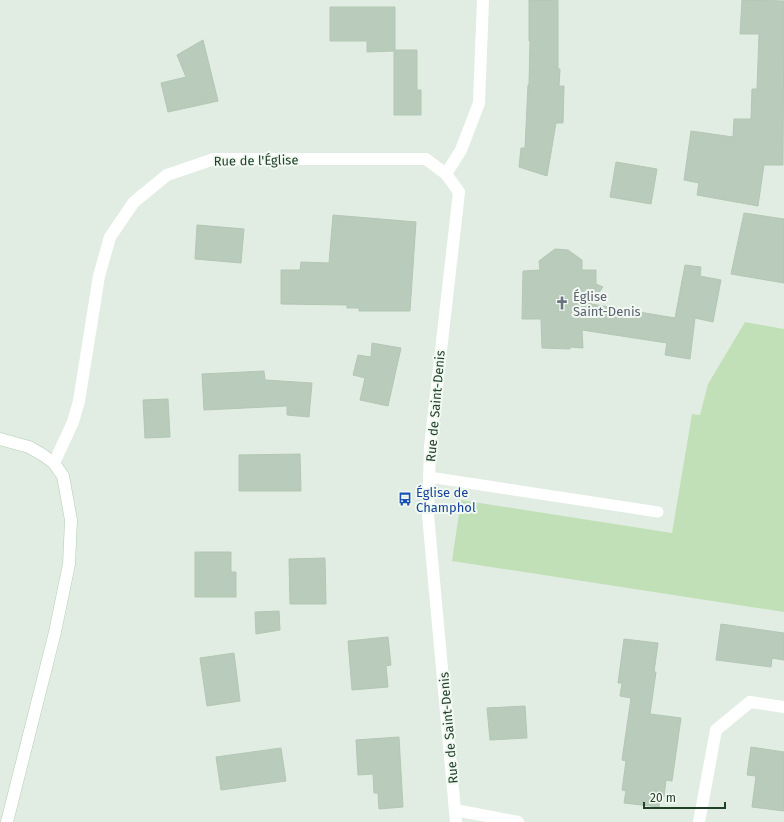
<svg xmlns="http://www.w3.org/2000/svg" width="784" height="822" font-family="'Fira Sans',sans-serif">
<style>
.green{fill:#c2e0b8}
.building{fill:#b9cbba;stroke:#b3c7b4}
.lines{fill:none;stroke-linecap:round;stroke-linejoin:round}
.secondary-casing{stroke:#b3ceb6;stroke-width:13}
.lane{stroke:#fff;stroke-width:11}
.street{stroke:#fff;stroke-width:12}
.secondary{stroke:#fff;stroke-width:12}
.labels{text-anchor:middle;stroke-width:4;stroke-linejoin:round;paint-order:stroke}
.street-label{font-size:13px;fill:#204027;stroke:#f2f9f2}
.worship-label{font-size:13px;fill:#5b616d;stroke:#f2f9f2;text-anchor:start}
.transit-label{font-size:13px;fill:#164399;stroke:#f2f9f2;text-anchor:start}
</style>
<rect width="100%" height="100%" fill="#e1ede2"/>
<path class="green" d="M745,322L784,329V612L452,561L461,500L672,533L692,414L700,415L708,384Z"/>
<g class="building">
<path d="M529,0H558V69H560L559,86H564L563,123H556L547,176L519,167L521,148H525L528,85H529L530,41H529Z"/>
<path d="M742,0L784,1L783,165H764L758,206L697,195L699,183L684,180L691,131L733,137L734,119H751L752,89H757L759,34H740Z"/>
<path d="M330,7H395V50H417V90H421V115H394V51L367,52V41H330Z"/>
<path d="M203,40L218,101L168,112L161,83L186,77L177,55Z"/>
<path d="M616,162L657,169L651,204L610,197Z"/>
<path d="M744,213L784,219V283L731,274Z"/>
<path d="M333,215L416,222L410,311H359V308H347V305L281,304V270H300L301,262L329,263Z"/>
<path d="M197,225L244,229L241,263L195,259Z"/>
<path d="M555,249L568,250L582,260V270H596V284L603,287L591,304L675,318L685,265L701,267L700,276L721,280L713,322L695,318L690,359L665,355L667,343L582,330L583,348L570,347V349L542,348L541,319H522L523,271L540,270L539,261Z"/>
<path d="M372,343L401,348L388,406L360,400L365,378L353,375L358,355L371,357Z"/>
<path d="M264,371L265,380L312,383L309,417L287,415V406L204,410L202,374Z"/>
<path d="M168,399L170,437L145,438L143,400Z"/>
<path d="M300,454L301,491H239V455Z"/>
<path d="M195,552H231V572H236V597H195Z"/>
<path d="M325,558L326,604H290L289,559Z"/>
<path d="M279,611L280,630L256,634L255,612Z"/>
<path d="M721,624L784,633V660L772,658L771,667L716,660Z"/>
<path d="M388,637L391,665L386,666L388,687L352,690L348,641Z"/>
<path d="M624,639L658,643L654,672H656L650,714L681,718L672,781L666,780L664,797L660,796L659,807L624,803L626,791L622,790L626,761L622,760L631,698L620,696L622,683H618Z"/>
<path d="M234,653L240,701L207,706L200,658Z"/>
<path d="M525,706L527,738L490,740L487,708Z"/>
<path d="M399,737L403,807L379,809L378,793H374L373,774L358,775L356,740Z"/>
<path d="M751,747L784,752V811L752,807L756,776L747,775Z"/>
<path d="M281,748L286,781L221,790L216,757Z"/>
</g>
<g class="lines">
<g class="secondary-casing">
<path id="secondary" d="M0,439L29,447L43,455L54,463L63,476L71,520L69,564L55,632L7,822"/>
</g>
<path class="lane" d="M429,477L658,512"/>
<g class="street">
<path d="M446,174L461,150L479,103L483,0"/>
<path d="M54,463L73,422L79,401L99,276L110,237L134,202L167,175L214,159H426L446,174L459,192L430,447L428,515L456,822"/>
<path d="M455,810L518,822"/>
<path d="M699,822L716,730L750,702L784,707"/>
</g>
<use href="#secondary" class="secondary"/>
</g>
<defs>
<g id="church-bare" transform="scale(1.08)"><path d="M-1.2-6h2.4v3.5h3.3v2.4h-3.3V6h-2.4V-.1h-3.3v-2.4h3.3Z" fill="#6b7280" stroke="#f2f9f2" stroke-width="2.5" paint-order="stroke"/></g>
<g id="bus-bare" transform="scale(1.08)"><path d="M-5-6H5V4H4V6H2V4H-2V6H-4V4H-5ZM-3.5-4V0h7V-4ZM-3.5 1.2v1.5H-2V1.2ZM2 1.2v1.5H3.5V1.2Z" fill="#1a4fb4" stroke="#f2f9f2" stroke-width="2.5" paint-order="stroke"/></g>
</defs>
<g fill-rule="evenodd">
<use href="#church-bare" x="562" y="303"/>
<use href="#bus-bare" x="405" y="499"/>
</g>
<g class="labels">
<g class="street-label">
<text transform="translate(256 160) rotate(-1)" y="5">Rue de l'Église</text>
<text transform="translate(435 406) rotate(-85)" y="5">Rue de Saint-Denis</text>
<text transform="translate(448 728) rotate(-95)" y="5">Rue de Saint-Denis</text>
</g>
<g class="worship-label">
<text x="573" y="301">Église<tspan x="573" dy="15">Saint-Denis</tspan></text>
</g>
<g class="transit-label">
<text x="416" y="497">Église de<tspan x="416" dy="15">Champhol</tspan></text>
</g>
</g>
<path d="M644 802v6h81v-6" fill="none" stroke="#204027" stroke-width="2"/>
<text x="650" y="802" font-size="12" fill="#204027" stroke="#f2f9f2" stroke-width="3" paint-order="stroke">20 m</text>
</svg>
